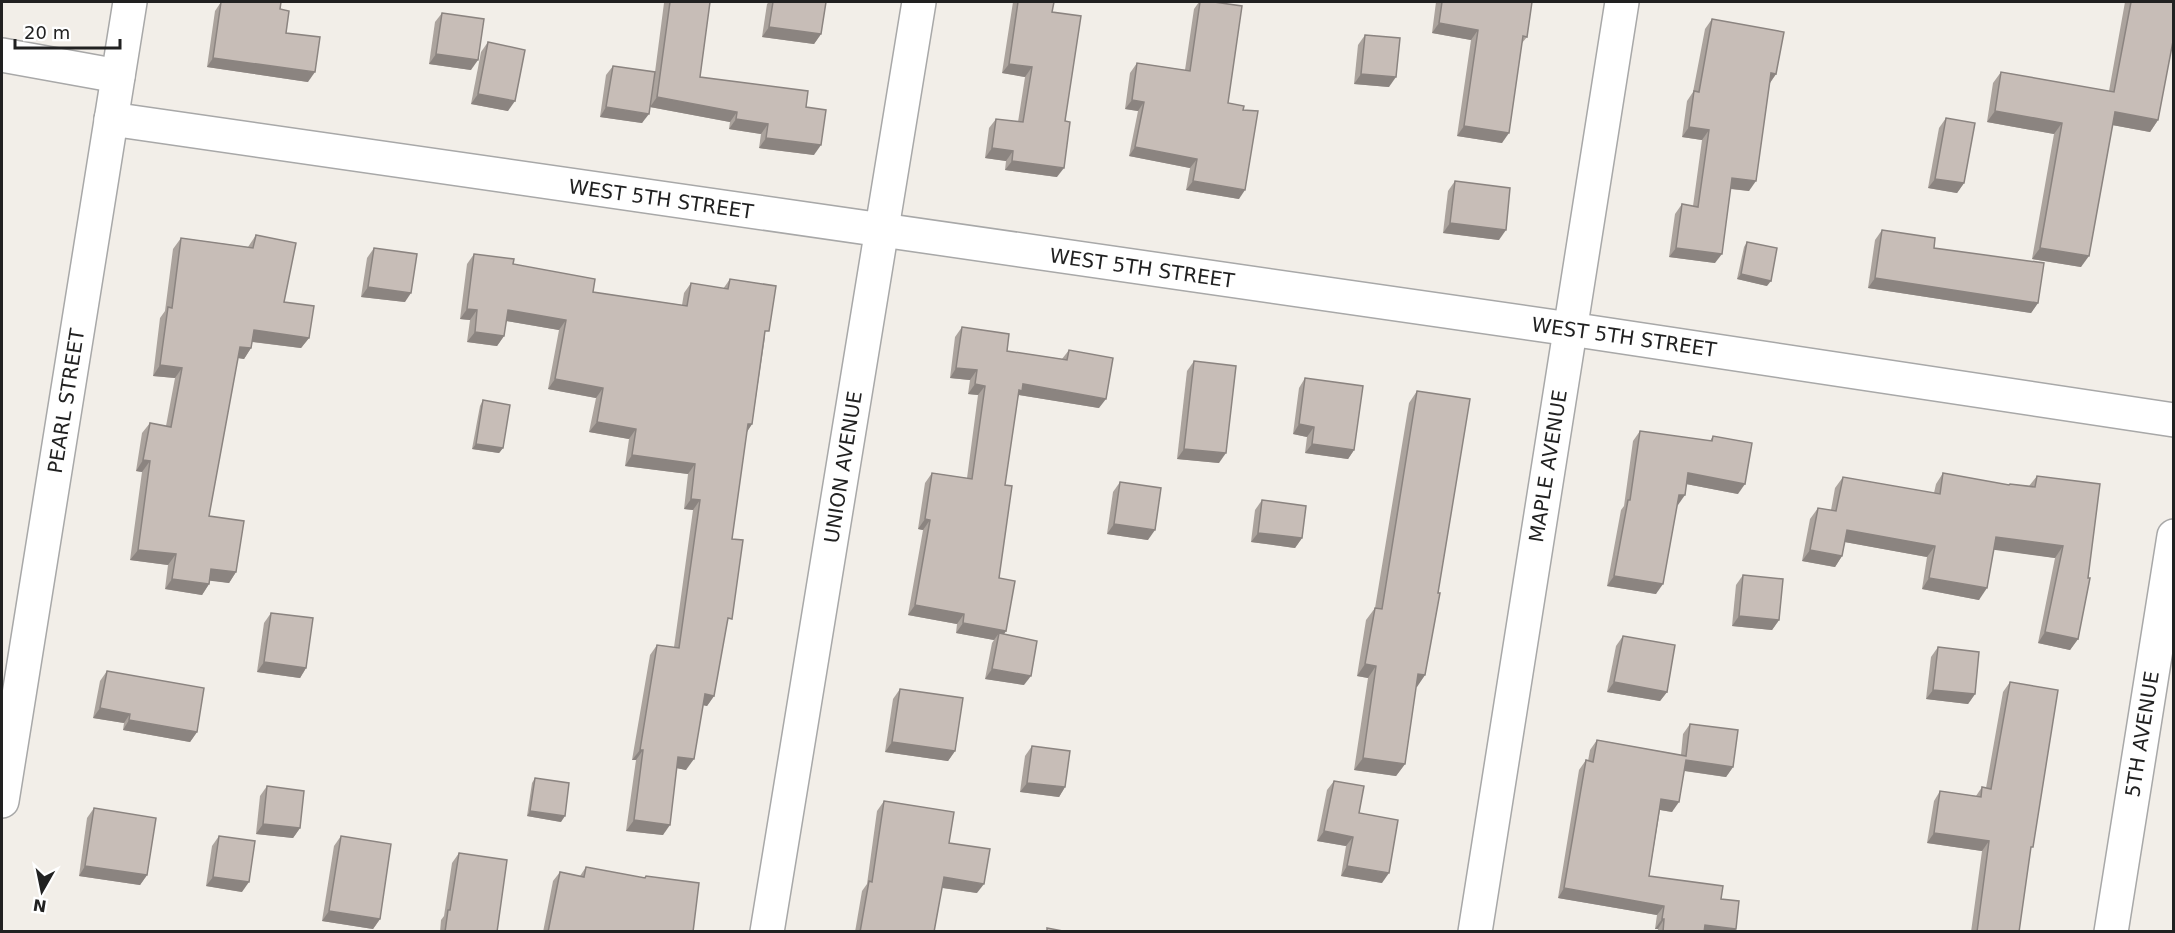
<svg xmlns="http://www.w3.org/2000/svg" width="2175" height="933" font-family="'DejaVu Sans',sans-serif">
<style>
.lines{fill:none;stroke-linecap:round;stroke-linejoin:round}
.minor-casing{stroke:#a8a8a8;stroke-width:36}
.minor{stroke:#fff;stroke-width:33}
.wall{fill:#aba39d}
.shaded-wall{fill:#8b8480}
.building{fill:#c7bdb7;stroke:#8b8480;stroke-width:1.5}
.labels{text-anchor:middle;stroke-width:5;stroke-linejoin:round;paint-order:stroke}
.street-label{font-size:20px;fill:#212121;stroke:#fff}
</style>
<rect width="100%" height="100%" fill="#f2eee8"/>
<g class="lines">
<g class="minor-casing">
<g id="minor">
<path d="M2,55L118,76"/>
<path d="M111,119L1570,329L2174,420"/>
<path d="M2,801L130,2"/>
<path d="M767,932L919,2"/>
<path d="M1475,932L1622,2"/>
<path d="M2111,932L2174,536"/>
</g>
</g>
<use href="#minor" class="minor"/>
</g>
<g class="wall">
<path d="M221,2H281L280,9L286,33L308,82L207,67L215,11Z"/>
<path d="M666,2H710L700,77L806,107L814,155L759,148L761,134L729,129L730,122L650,107L642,123L600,117L606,75L613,66L655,72L664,3Z"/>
<path d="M769,2H826L821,34L814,44L762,37L767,4Z"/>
<path d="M1013,2H1054L1052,12L1057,177L1005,170L1006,161L985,158L989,128L996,119L1018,122L1025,77L1002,73Z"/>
<path d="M1199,2H1214L1228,103L1239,199L1186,190L1190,168L1129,156L1138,111L1125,109L1130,73L1137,63L1185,70L1194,9Z"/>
<path d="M1436,2H1532L1527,37L1522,43L1502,143L1457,136L1471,40L1432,33Z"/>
<path d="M2125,2H2174L2158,120L2150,132L2112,125L2081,267L2032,259L2054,134L1987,122L1993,83L2001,72L2109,91Z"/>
<path d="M442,13L471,70L429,64L435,22Z"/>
<path d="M1712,19L1776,74L1770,83L1749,191L1730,189L1715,263L1669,257L1675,214L1682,204L1693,206L1702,140L1682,137L1687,101L1693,92L1705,29Z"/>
<path d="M1365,35L1389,87L1354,84L1358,45Z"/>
<path d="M488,42L508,111L471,104L481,52Z"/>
<path d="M1946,118L1964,183L1957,193L1928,188L1939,128Z"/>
<path d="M1455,181L1499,240L1443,233L1448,191Z"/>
<path d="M1882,230L1934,248L2038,303L2031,313L1868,288L1875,240Z"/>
<path d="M256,235L284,302L309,338L301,348L252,342L251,348L244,359L238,358L209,516L236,572L229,583L210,580L209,584L202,595L165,589L168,565L130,560L142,472L136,471L142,433L150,423L166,426L175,378L153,376L160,318L165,311L173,249L181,238L248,247Z"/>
<path d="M1747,242L1767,286L1737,279L1744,247Z"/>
<path d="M374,248L405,302L361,297L367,258Z"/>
<path d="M474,254L513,264L593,292L682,305L684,293L691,283L723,289L730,279L765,337L752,424L746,433L732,539L726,626L714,696L707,706L703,705L686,770L677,768L663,835L626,831L636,760H632L650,655L657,645L674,647L693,510L684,509L688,474L625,466L629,439L589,432L596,398L548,389L559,330L506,321L504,336L497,346L467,342L470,320L460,319L467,264Z"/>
<path d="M962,327L1007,351L1062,359L1069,350L1099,408L1019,395L1018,396L1005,485L999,578L1006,631L1004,634L1024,685L985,679L992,643L994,640L956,633L957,624L908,615L923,530L918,529L925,483L932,473L967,478L978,395L968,394L970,380L950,378L955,337Z"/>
<path d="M1194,361L1219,463L1177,459L1187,371Z"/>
<path d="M1305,378L1354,450L1348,459L1305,453L1307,437L1293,434L1299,388Z"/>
<path d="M1417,391L1438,593L1425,675L1416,687L1405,764L1396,776L1354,770L1368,678L1357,676L1366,620L1375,608L1409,403Z"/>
<path d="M483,400L503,448L499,453L472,449L480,406Z"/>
<path d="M1640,431L1710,441L1713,436L1738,494L1686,484L1677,505L1656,594L1607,586L1621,510L1624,506L1633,441Z"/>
<path d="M1943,473L2009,485L2010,484L2029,486L2037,476L2100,484L2078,639L2070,650L2038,643L2055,558L1994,549L1979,600L1922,589L1927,557L1845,542L1842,556L1835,567L1802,561L1810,519L1818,508L1831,510L1835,488L1843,477L1934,493L1936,484Z"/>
<path d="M1120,482L1148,540L1107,534L1113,492Z"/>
<path d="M1262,500L1302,538L1295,548L1251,542L1255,510Z"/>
<path d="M1743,575L1779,620L1772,630L1732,626L1736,585Z"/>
<path d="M271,613L306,668L300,678L257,672L264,623Z"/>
<path d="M1623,636L1667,692L1660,701L1607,692L1616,646Z"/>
<path d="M1938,647L1975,694L1968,704L1926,699L1931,657Z"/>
<path d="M107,671L197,732L190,742L123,730L124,723L93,718L100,681Z"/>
<path d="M2010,682L2030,851L2019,932H1971L1982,851L1927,843L1934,801L1940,791L1976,796L1982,787L1986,788L2003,692Z"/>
<path d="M900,689L955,751L948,761L885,752L893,699Z"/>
<path d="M1690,724L1733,767L1726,777L1684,771L1672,812L1660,810L1649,876L1721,899L1736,929L1734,932H1657L1658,929H1655L1657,915L1558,898L1579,770L1586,760L1588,761L1590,750L1597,740L1681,755L1683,734Z"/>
<path d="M1032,746L1065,787L1059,797L1020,792L1025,756Z"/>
<path d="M535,778L561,822L527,816L532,783Z"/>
<path d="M1334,781L1382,883L1341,876L1346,846L1317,841L1327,790Z"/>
<path d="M267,786L300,828L293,838L256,834L260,796Z"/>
<path d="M884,801L949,843L977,893L942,888L934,932H855L862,891L867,884L877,811Z"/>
<path d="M94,808L147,875L140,885L79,876L87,818Z"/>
<path d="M219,836L242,892L206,886L212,846Z"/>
<path d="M341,836L380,919L373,929L322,921L334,846Z"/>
<path d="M459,853L497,932H440L441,920L444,916L452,863Z"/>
<path d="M586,867L644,878L646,876L693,932H543L553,881L560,872L580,876Z"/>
</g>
<g class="shaded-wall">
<path d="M1439,23L1478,30L1471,40L1432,33Z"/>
<path d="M769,27L821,34L814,44L762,37Z"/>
<path d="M436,54L478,60L471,70L429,64Z"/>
<path d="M213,58L315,72L308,82L207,67Z"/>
<path d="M1009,64L1032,67L1025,77L1002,73Z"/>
<path d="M1771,73L1776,74L1769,84Z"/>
<path d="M1361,74L1396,77L1389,87L1354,84Z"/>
<path d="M478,94L515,101L508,111L471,104Z"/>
<path d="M657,97L737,112L730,122L650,107Z"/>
<path d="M1132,100L1144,102L1138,111L1125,109Z"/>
<path d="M606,107L649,114L642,123L600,117Z"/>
<path d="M1995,111L2062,123L2054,134L1987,122Z"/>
<path d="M2115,112L2158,120L2150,132L2107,124Z"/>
<path d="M736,119L768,124L761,134L729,129Z"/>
<path d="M1464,126L1509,133L1502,143L1457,136Z"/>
<path d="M1689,127L1709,130L1702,140L1682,137Z"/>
<path d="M766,138L821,145L814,155L759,148Z"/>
<path d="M1135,147L1197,159L1190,168L1129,156Z"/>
<path d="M992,148L1013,151L1006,161L985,158Z"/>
<path d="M1012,161L1064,168L1057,177L1005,170Z"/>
<path d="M1732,178L1756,181L1749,191L1725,188Z"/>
<path d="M1935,179L1964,183L1957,193L1928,188Z"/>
<path d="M1193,181L1245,190L1239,199L1186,190Z"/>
<path d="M1450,223L1506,230L1499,240L1443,233Z"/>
<path d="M1676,248L1722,254L1715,263L1669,257Z"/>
<path d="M2040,248L2089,256L2081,267L2032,259Z"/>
<path d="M1741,274L1771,281L1767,286L1737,279Z"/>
<path d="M1875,278L2038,303L2031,313L1868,288Z"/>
<path d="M368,287L411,293L405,302L361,297Z"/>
<path d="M467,309L477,310L470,320L460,319Z"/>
<path d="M508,310L566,320L559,330L501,320Z"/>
<path d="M254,330L309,338L301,348L246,341Z"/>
<path d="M475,332L504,336L497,346L467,342Z"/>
<path d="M240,347L251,348L244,359L232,357Z"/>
<path d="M160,365L182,368L175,378L153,376Z"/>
<path d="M956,368L977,370L970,380L950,378Z"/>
<path d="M555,379L603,388L596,398L548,389Z"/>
<path d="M975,384L985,386L978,395L968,394Z"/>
<path d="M1023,384L1106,399L1099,408L1019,395L1016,400H1012Z"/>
<path d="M597,422L636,429L629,439L589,432Z"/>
<path d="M748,424H752L745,435Z"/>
<path d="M1299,424L1314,427L1307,437L1293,434Z"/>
<path d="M476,444L503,448L499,453L472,449Z"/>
<path d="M1312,444L1354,450L1348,459L1305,453Z"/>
<path d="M1184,449L1226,453L1219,463L1177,459Z"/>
<path d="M632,455L695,464L688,474L625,466Z"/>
<path d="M143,460L150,461L142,472L136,471Z"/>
<path d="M1688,473L1745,484L1738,494L1681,483Z"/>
<path d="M1679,495H1685L1678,505H1672Z"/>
<path d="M691,499L700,500L693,510L684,509Z"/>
<path d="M925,519L930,520L923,530L918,529Z"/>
<path d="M1114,524L1155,530L1148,540L1107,534Z"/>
<path d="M1847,530L1935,546L1927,557L1839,541Z"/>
<path d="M1258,533L1302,538L1295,548L1251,542Z"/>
<path d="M1996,537L2063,546L2055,558L1988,549Z"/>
<path d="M138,550L176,554L168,565L130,560Z"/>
<path d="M1810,550L1842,556L1835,567L1802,561Z"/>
<path d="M211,569L236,572L229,583L204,580Z"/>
<path d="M1614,576L1663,584L1656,594L1607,586Z"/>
<path d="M1929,578L1987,588L1979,600L1922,589Z"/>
<path d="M172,579L209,584L202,595L165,589Z"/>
<path d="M915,605L964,614L957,624L908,615Z"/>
<path d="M1739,616L1779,620L1772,630L1732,626Z"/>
<path d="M963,623L1006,631L999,641V633L994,640L956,633Z"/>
<path d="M2045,632L2078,639L2070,650L2038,643Z"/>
<path d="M264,662L306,668L300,678L257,672Z"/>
<path d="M1365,664L1376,666L1368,678L1357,676Z"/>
<path d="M992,669L1031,676L1024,685L985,679Z"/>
<path d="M1418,674L1425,675L1417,687L1410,686Z"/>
<path d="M1614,682L1667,692L1660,701L1607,692Z"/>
<path d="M1933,690L1975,694L1968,704L1926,699Z"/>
<path d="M705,694L714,696L707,706L698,704Z"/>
<path d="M100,708L130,714L124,723L93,718Z"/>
<path d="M129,720L197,732L190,742L123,730Z"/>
<path d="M892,742L955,751L948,761L885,752Z"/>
<path d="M640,750H643L636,760H632Z"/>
<path d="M678,757L694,759L686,770L671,767Z"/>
<path d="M1363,758L1405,764L1396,776L1354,770Z"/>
<path d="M1686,760L1733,767L1726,777L1679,770Z"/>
<path d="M1027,783L1065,787L1059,797L1020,792Z"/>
<path d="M1661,799L1679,802L1672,812L1655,809Z"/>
<path d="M530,811L565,816L561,822L527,816Z"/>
<path d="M634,820L670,825L663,835L626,831Z"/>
<path d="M263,824L300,828L293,838L256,834Z"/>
<path d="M1324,831L1353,837L1346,846L1317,841Z"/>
<path d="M1934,833L1989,841L1982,851L1927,843Z"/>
<path d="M85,866L147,875L140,885L79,876Z"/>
<path d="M1347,866L1389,873L1382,883L1341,876Z"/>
<path d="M213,877L249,882L242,892L206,886Z"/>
<path d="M944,877L984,884L977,893L937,887Z"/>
<path d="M1564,888L1664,906L1657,915L1558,898Z"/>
<path d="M329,911L380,919L373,929L322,921Z"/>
<path d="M1662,919H1664L1658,929H1655Z"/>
<path d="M1705,925L1736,929L1734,932H1700Z"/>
</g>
<g class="building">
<path d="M221,2H281L280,9L289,11L286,33L320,37L315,72L213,58Z"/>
<path d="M670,2H710L700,77L808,91L806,107L826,110L821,145L766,138L768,124L736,119L737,112L657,97Z"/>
<path d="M773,2H826L821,34L769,27Z"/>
<path d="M1018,2H1054L1052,12L1081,16L1065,121L1070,122L1064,168L1012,161L1013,151L992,148L996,119L1023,122L1032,67L1009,64Z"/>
<path d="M1200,2H1214L1242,6L1228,103L1244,106L1243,110L1258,111L1245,190L1193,181L1197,159L1135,147L1144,102L1132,100L1137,63L1190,71Z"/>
<path d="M1442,2H1532L1527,37L1523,36L1509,133L1464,126L1478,30L1439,23Z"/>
<path d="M2131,2H2174V36L2158,120L2115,112L2089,256L2040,248L2062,123L1995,111L2001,72L2114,92Z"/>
<path d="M442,13L484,19L478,60L436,54Z"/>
<path d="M1712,19L1784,32L1776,74L1771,73L1756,181L1732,178L1722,254L1676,248L1682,204L1698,207L1709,130L1689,127L1694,91L1699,92Z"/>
<path d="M1365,35L1400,38L1396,77L1361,74Z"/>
<path d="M488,42L525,50L515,101L478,94Z"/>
<path d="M613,66L655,72L649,114L606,107Z"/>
<path d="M1946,118L1975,123L1964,183L1935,179Z"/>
<path d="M1455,181L1510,188L1506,230L1450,223Z"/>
<path d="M1882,230L1935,238L1934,248L2044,263L2038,303L1875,278Z"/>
<path d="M256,235L296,243L284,302L314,306L309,338L254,330L251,348L240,347L209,516L244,521L236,572L211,569L209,584L172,579L176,554L138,550L150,461L143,460L150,423L171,427L182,368L160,365L168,307L172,308L181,238L253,248Z"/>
<path d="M1747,242L1777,248L1771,281L1741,274Z"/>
<path d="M374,248L417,254L411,293L368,287Z"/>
<path d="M474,254L514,259L513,264L595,279L593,292L687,306L691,283L728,289L730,279L776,286L769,331H765L752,424H748L732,539L743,540L732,619L728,618L714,696L705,694L694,759L678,757L670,825L634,820L643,750H640L657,645L679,648L700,500L691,499L695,464L632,455L636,429L597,422L603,388L555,379L566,320L508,310L504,336L475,332L477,310L467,309Z"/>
<path d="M962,327L1009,334L1007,351L1067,360L1069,350L1113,358L1106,399L1023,384L1022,391L1019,390L1005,485L1012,486L999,578L1015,581L1006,631L963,623L964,614L915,605L930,520L925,519L932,473L972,479L985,386L975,384L977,370L956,368Z"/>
<path d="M1194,361L1236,366L1226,453L1184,449Z"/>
<path d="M1305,378L1363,386L1354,450L1312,444L1314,427L1299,424Z"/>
<path d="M1417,391L1470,399L1438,593H1440L1425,675L1418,674L1405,764L1363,758L1376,666L1365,664L1375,608L1382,609Z"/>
<path d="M483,400L510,405L503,448L476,444Z"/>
<path d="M1640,431L1712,441L1713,436L1752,443L1745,484L1688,473L1685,495H1679L1663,584L1614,576L1628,500H1630Z"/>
<path d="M1943,473L2009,485L2010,484L2035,487L2037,476L2100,484L2088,578H2090L2078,639L2045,632L2063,546L1996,537L1987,588L1929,578L1935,546L1847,530L1842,556L1810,550L1818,508L1836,511L1843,477L1940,494Z"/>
<path d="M1120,482L1161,488L1155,530L1114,524Z"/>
<path d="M1262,500L1306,506L1302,538L1258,533Z"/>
<path d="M1743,575L1783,579L1779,620L1739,616Z"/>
<path d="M271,613L313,618L306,668L264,662Z"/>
<path d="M999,633L1037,641L1031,676L992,669Z"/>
<path d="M1623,636L1675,645L1667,692L1614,682Z"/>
<path d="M1938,647L1979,652L1975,694L1933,690Z"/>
<path d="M107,671L204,688L197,732L129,720L130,714L100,708Z"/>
<path d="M2010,682L2058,690L2033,847H2031L2019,932H1977L1989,841L1934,833L1940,791L1981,797L1982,787L1991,789Z"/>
<path d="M900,689L963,698L955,751L892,742Z"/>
<path d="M1690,724L1738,730L1733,767L1686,760L1679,802L1661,799L1649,876L1723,886L1721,899L1739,901L1736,929L1705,925L1704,932H1663L1664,919H1662L1664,906L1564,888L1586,760L1593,762L1597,740L1686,756Z"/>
<path d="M1032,746L1070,751L1065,787L1027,783Z"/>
<path d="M535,778L569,783L565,816L530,811Z"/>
<path d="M1334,781L1364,786L1359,813L1398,820L1389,873L1347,866L1353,837L1324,831Z"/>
<path d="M267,786L304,791L300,828L263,824Z"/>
<path d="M884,801L954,812L949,843L990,849L984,884L944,877L934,932H860L869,881L872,882Z"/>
<path d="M94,808L156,818L147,875L85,866Z"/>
<path d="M219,836L255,841L249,882L213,877Z"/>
<path d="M341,836L391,844L380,919L329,911Z"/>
<path d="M459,853L507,860L497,932H445L448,910H450Z"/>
<path d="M586,867L645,878L646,876L699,883L693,932H548L560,872L584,877Z"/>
<path d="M1047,928L1068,932H1047Z"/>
</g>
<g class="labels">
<g class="street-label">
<text transform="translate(661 199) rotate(8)" y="7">WEST 5TH STREET</text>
<text transform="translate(1142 268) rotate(8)" y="7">WEST 5TH STREET</text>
<text transform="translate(1624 337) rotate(8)" y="7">WEST 5TH STREET</text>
<text transform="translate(66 401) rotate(-81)" y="7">PEARL STREET</text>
<text transform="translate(1548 466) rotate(-81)" y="7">MAPLE AVENUE</text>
<text transform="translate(843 467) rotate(-81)" y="7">UNION AVENUE</text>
<text transform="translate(2142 734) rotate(-81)" y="7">5TH AVENUE</text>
</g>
</g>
<rect width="2175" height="933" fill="none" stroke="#212121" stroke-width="6"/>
<g transform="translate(42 891) rotate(189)" stroke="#ffffff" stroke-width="4.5" paint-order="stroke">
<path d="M0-4.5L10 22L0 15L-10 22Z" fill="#212121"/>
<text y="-9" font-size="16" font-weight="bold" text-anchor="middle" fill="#212121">N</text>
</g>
<path d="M15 39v9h105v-9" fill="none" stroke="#212121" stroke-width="3"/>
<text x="24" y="39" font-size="18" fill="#212121" stroke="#ffffff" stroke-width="4.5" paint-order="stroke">20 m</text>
</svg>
